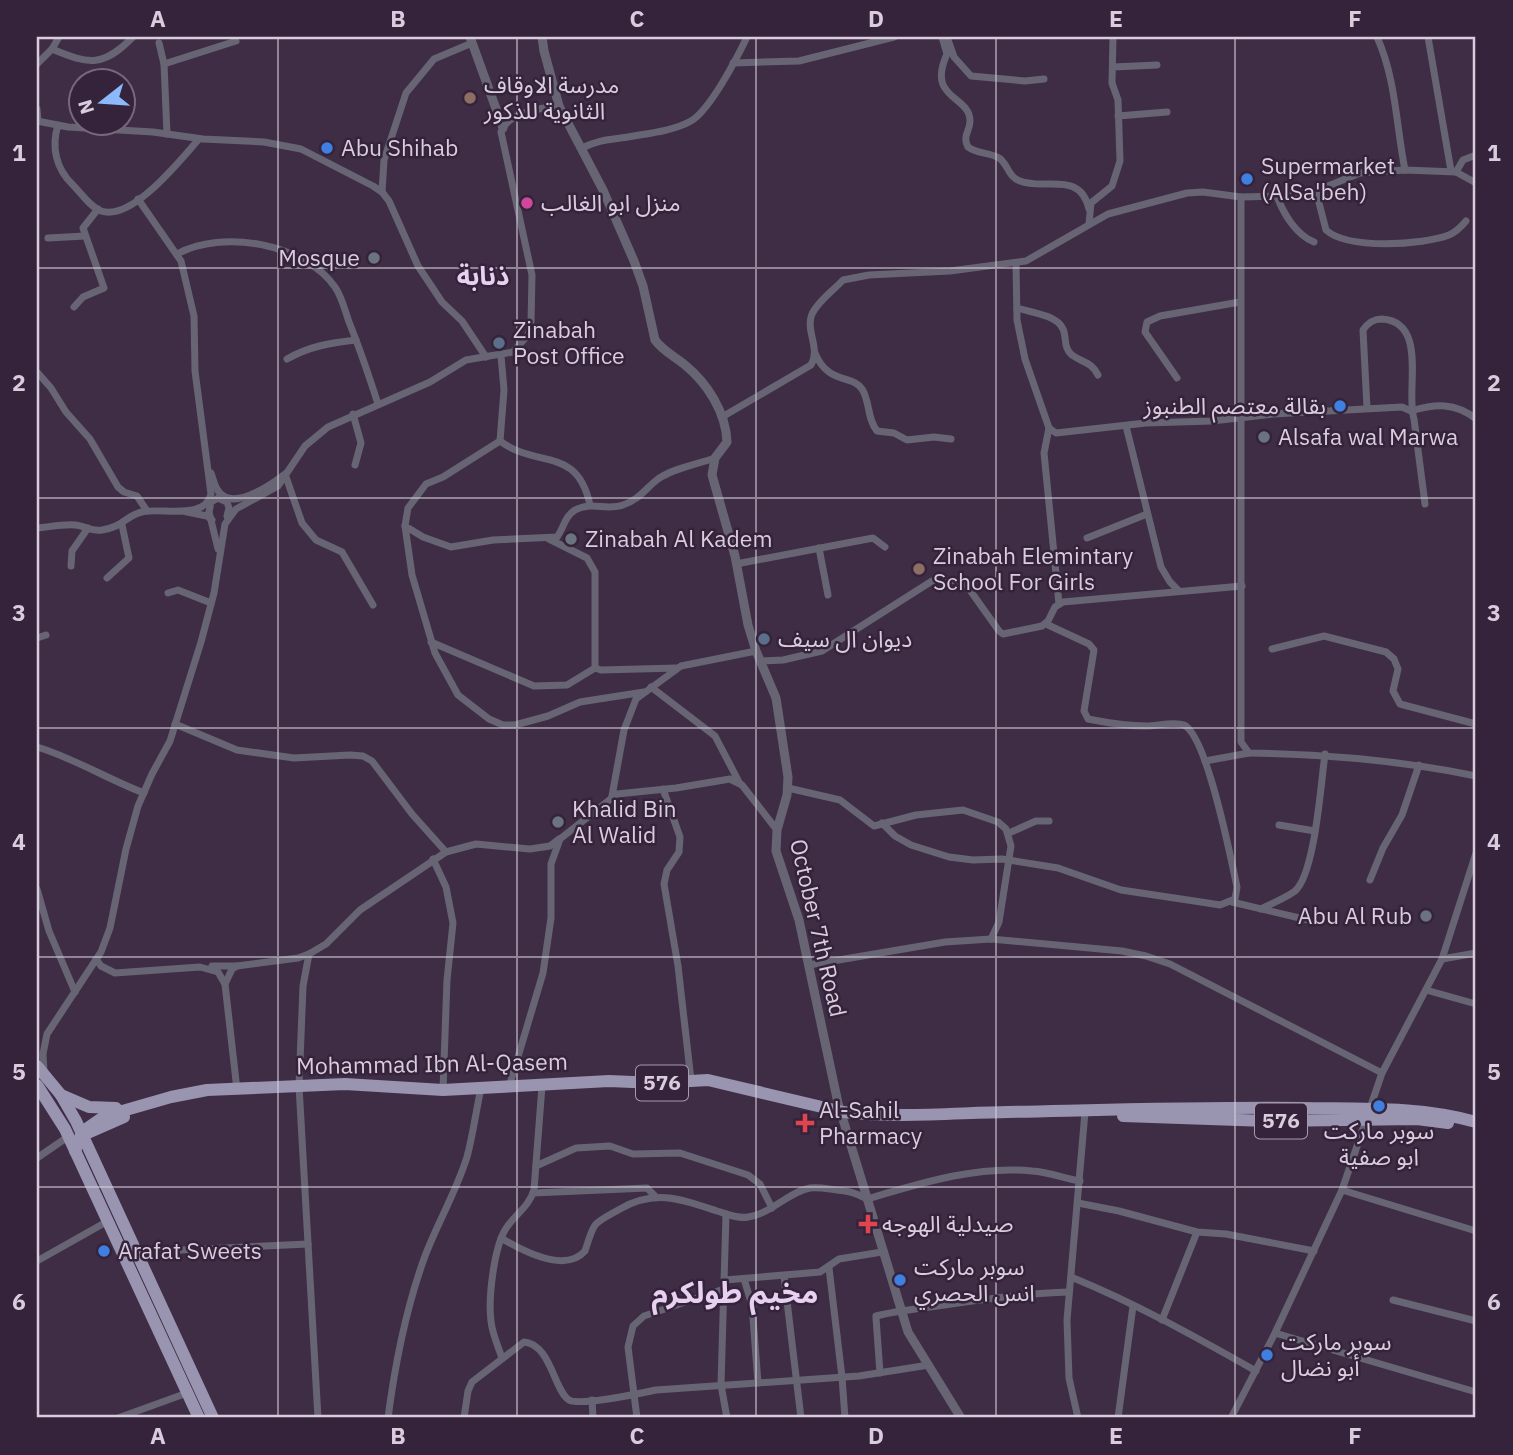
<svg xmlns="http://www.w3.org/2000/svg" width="1513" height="1455" font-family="'IBM Plex Sans','Noto Sans Arabic',sans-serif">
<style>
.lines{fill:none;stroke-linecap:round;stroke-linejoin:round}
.minor{stroke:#676573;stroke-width:7}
.tertiary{stroke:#676573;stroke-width:9}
.primary{stroke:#9994b0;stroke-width:12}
.grid{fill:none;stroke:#d9cddd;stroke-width:2;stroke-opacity:0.55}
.education-dot{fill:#8d6e63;stroke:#35233c;stroke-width:2.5}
.shop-dot{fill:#3f7fe0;stroke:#35233c;stroke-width:2.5}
.hotel-dot{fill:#d1479c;stroke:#35233c;stroke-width:2.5}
.worship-dot{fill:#6b7280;stroke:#35233c;stroke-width:2.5}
.service-dot{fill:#5c6f8a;stroke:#35233c;stroke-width:2.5}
.health-dot{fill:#e0444e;stroke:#35233c;stroke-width:2.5}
.labels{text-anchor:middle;stroke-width:5;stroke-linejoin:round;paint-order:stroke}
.shield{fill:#35233c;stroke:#a89aad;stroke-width:2}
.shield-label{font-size:21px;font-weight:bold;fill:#d9cddd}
.poi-label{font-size:23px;fill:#d9cddd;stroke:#35233c;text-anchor:start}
.street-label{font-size:23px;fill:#d9cddd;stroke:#35233c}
.quarter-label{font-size:26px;font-weight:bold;fill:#e7d0f0;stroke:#35233c}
.district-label{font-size:30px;font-weight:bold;fill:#e7d0f0;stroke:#35233c}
.neatline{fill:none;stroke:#d9cddd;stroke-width:2.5}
.grid-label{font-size:23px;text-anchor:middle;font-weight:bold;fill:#d9cddd}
</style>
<rect width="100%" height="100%" fill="#3f2d46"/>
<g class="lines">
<g class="minor">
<path d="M942,37L947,54C926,100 970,95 970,121C970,131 962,136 968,147C977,154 989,152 999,158C1008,164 1008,177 1020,181C1045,191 1080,170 1089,209"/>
<path d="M947,37L954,57L971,76L1025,81L1044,79"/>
<path d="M1377,37C1396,79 1396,125 1405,170"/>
<path d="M1428,37L1451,171"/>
<path d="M159,43L164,64L167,134"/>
<path d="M52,49C90,65 103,67 133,37"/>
<path d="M733,63L799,61L894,37"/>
<path d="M37,64L52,49L59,37"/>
<path d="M164,64L236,41"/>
<path d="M1113,67L1157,65"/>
<path d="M37,109L38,121"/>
<path d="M1118,116L1167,112"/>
<path d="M37,121L68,127L153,132L203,139L264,142L301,149L373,186L382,192L389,201L418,266L442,302L462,321L486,357"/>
<path d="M58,125C51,147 56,169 73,185C81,193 90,207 101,211C132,222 181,159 199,139"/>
<path d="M582,148C603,138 612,140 634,136C652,133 675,130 691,121C710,110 737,58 747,37"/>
<path d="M1456,172L1463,160L1476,155"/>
<path d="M1316,191L1326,230C1348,250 1423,245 1449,235C1456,232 1461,227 1466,221"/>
<path d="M382,192L384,160L406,93L434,59L472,43"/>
<path d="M1277,196C1283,213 1296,235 1314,242"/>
<path d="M1241,197V742L1249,753C1328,754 1399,760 1476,776"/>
<path d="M1089,224L1091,203L1112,186L1120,161L1118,100L1112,83L1113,37"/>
<path d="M48,238L85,236"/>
<path d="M177,254C222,229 304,243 335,287C342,297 345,311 349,322C360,349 369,376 378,404"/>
<path d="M1016,263L1017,320L1025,359L1049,428L1056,433L1146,423L1212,421L1273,414L1402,407L1411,411C1435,404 1455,402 1476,419"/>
<path d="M74,307L83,297L104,288L83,228L98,209"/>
<path d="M1017,308C1030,312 1057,315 1063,329C1067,338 1063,348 1072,355C1083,363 1092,362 1098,375"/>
<path d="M815,353C828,385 852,374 862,389C870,401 867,419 877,431L894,433L907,440L934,437L951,439"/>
<path d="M501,356L504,390L500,441L443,477L426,484L408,508L405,526L423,537L451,547L493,540L557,537C564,528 564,517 575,510C591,501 607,511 623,505C639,500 646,488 658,479C674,468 698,464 715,458"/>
<path d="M287,359C310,346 330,343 356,340"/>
<path d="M37,372L51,388L66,412L90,439L118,487L124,492L137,496L147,511"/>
<path d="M1177,378L1145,332L1147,322L1160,316L1240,302"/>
<path d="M1367,408L1363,330C1368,323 1373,319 1382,319C1429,322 1405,392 1414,419L1425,504"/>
<path d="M353,414L361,443L355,465"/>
<path d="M722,417L811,365C821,348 805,331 812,314C818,301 834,290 843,280L869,275L950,271L1026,261L1108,214L1187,193L1203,192L1241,197L1277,196L1316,191L1360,173L1405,170L1456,172L1476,183"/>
<path d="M1126,426L1161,567L1170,582L1179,591"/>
<path d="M1049,428L1044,453L1059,604"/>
<path d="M500,441C537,469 577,445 590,505"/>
<path d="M211,473C214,481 216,493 225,497C242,505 272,484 285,474L302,523L316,540L342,552L373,605"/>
<path d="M187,512L207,516L212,520"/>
<path d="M405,526L412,575L435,653L458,695L489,719L503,725H515L548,716L580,702L644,692"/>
<path d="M37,528C49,527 63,524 75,525C85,526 92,532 102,530C123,527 125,516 142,512C161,507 205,521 211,494L195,371L194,316L181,261L138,199"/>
<path d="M1087,538L1147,514"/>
<path d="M549,539L587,558L595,572V668L601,670L677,668"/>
<path d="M819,548L828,595"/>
<path d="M218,549L209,512L211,502L218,498L227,502L229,508L227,516"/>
<path d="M736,564L873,538L885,547"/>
<path d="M71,566L72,551L88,528"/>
<path d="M107,578L129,558L122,525"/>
<path d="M168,593L178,590L211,603"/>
<path d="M37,638L46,635"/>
<path d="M431,642L534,686L567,685L595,668"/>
<path d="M1272,649L1324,636L1386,652L1394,659L1398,669L1393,691L1400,704L1476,724"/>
<path d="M761,661L783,660L822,651L932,581L953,580L967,586L999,631L1003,634L1042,626L1048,621L1055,607L1063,602L1242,586"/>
<path d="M651,687L715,736L739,782"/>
<path d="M175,724L237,750L294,758L350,755L363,756L372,761L412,814L446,852"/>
<path d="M37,747C74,758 107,779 144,793"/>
<path d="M1205,761L1249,753"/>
<path d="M788,788L840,800L874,826L916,815L963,810L998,822L1006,829L1011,846L999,922L991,939"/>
<path d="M663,789L680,837L679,852L667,870L664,884L678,966L691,1080"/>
<path d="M612,796L624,730L636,699L681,666L756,651"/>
<path d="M882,823L895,836L911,845L949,857L973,860L1002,859L1058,868L1121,890L1201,902L1220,905L1235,899L1237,887C1231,859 1207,736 1184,725C1174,721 1157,726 1147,726C1127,726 1108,723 1088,719L1084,711L1094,650L1089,644L1046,624"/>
<path d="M1279,825L1315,831"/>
<path d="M1009,833L1036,821H1049"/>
<path d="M433,859L446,887L453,923L447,980L443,1090"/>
<path d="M1370,880L1383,848L1402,815L1419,765"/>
<path d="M37,889L49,931L75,992"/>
<path d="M1232,902L1308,920"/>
<path d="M1261,909C1272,903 1286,898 1295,891C1315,874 1321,782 1325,754"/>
<path d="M309,954L303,986L299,1086L318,1418"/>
<path d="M96,959L101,966L115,973L200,967L218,972L225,984L237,1090"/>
<path d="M1442,959L1476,953"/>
<path d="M809,965L945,942L991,939L1122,951L1146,956L1170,964L1382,1073"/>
<path d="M212,966H237"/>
<path d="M225,984L232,969L237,966L298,958L309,954L326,944L360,910L446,852L476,844L530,849L550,846L559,839"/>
<path d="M1426,990L1476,1004"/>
<path d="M44,1072L43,1054L47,1034L101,952L110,928L126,849L138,806L152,774L170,741L201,642L214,593L225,524L236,509L278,486L305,446L328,427L430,382L466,360L513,352L528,335L531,323L532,275L501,132C508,112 541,108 559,106"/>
<path d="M509,1087L543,973L551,918V864L560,839L617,794L676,788L730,779L742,785L777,830"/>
<path d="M37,1158L69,1136"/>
<path d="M536,1166L576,1148L610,1146L633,1154L680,1153L748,1175L760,1184L772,1208"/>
<path d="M1342,1190L1476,1231"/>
<path d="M533,1193L647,1188L655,1196"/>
<path d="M1078,1203L1119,1211L1197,1232L1226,1234L1314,1251"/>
<path d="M726,1214L721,1385L727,1418"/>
<path d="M501,1238C521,1250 565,1274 585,1251C595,1220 592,1225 620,1209C655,1189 681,1199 717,1211C727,1214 737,1219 748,1217C771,1214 788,1192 810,1188C819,1187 828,1189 837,1190C849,1191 856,1193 867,1199C918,1184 977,1165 1032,1171C1048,1172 1064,1178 1080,1181"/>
<path d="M139,1258L180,1250L308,1244"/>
<path d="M37,1261L108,1221"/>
<path d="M829,1268L842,1377L845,1418"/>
<path d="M784,1276L801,1418"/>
<path d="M1071,1277C1135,1303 1196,1337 1256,1371"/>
<path d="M744,1279L752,1305L758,1383"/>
<path d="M725,1280L820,1272L839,1259L882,1252"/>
<path d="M1393,1300L1476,1321"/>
<path d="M876,1316C901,1310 926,1308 951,1304C991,1298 1029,1293 1069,1292"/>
<path d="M876,1318L880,1373"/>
<path d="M1162,1320L1197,1232"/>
<path d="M1275,1333L1476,1392"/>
<path d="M502,1358C498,1346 492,1333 491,1321C488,1298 494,1249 505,1230C514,1215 529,1207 534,1190L542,1086"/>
<path d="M592,1400L593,1418"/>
<path d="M118,1418L187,1393"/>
<path d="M388,1418C395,1364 406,1308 425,1256C438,1222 456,1192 467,1157C473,1135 476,1111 481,1088"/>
<path d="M464,1418L468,1391L472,1382L524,1342C551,1344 554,1391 569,1400C579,1406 642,1393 656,1390L859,1376L929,1365"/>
<path d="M637,1418L628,1347L633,1326L644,1316L724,1289"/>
<path d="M1078,1418L1069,1378L1067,1320L1085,1112"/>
<path d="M1118,1418L1133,1306"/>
<path d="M1231,1418L1275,1333L1342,1190L1382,1073L1442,959L1476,853"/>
</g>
<g class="tertiary">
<path d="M470,37L503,128"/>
<path d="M542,37L544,51L559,106L603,190L634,261L643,286L655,340C663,351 674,356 685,365C707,383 726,412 727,442L715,458L712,475L735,556L748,625L756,651L776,698L788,777L787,795L777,830L776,851L799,920L838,1103L908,1332L961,1418"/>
</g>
<g class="primary">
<path d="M37,1066L61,1095L76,1121L213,1418"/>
<path d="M37,1085L65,1129L199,1418"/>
<path d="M61,1095L89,1107L116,1108"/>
<path d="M1123,1116L1267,1121L1417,1119L1448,1123"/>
<path d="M83,1135L124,1117"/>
<path d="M75,1151L82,1132L105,1116L171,1097L207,1090L345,1084L443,1090L609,1081L656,1083L708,1080L843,1112C899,1118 953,1113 1008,1112C1106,1110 1204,1107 1302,1108C1360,1109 1419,1106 1476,1122"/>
</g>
</g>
<path class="grid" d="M278,37V1418M517,37V1418M756,37V1418M996,37V1418M1235,37V1418M37,268H1476M37,498H1476M37,728H1476M37,957H1476M37,1187H1476"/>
<g class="education-dot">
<circle cx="470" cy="98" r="7"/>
<circle cx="919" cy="569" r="7"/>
</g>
<g class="shop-dot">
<circle cx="327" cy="148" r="7"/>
<circle cx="1247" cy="179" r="7"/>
<circle cx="1340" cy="406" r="7"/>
<circle cx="1379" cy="1106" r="7"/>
<circle cx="104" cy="1251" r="7"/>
<circle cx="900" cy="1280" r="7"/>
<circle cx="1267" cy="1355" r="7"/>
</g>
<circle class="hotel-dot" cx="527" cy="203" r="7"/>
<g class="worship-dot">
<circle cx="374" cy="258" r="7"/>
<circle cx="1264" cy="437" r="7"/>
<circle cx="571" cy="539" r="7"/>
<circle cx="558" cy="822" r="7"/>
<circle cx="1426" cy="916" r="7"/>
</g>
<g class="service-dot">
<circle cx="499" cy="343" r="7"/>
<circle cx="764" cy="639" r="7"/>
</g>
<g class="health-dot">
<path d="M801.5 1112.5h7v7h7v7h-7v7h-7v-7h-7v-7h7z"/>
<path d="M864.5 1213.5h7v7h7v7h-7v7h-7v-7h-7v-7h7z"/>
</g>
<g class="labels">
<g class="shield">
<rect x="636" y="1065.5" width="52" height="35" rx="5"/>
<rect x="1255" y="1103.5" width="52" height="35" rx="5"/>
</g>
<g class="shield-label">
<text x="662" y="1090">576</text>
<text x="1281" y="1128">576</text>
</g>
<g class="poi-label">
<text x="484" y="93">مدرسة الاوقاف<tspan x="484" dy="26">الثانوية للذكور</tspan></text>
<text x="341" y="156">Abu Shihab</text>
<text x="1261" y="174">Supermarket<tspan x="1261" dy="26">(AlSa'beh)</tspan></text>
<text x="541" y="211">منزل ابو الغالب</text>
<text x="360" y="266" text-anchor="end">Mosque</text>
<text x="513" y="338">Zinabah<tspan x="513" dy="26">Post Office</tspan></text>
<text x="1326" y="414" text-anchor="end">بقالة معتصم الطنبوز</text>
<text x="1278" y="445">Alsafa wal Marwa</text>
<text x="585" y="547">Zinabah Al Kadem</text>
<text x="933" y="564">Zinabah Elemintary<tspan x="933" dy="26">School For Girls</tspan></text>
<text x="778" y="647">ديوان ال سيف</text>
<text x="572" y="817">Khalid Bin<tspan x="572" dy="26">Al Walid</tspan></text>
<text x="1412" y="924" text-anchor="end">Abu Al Rub</text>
<text x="819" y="1118">Al-Sahil<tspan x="819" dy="26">Pharmacy</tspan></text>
<text x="1379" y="1139" text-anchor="middle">سوبر ماركت<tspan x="1379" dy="26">ابو صفية</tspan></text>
<text x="882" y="1232">صيدلية الهوجه</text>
<text x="118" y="1259">Arafat Sweets</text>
<text x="914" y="1275">سوبر ماركت<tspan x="914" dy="26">انس الحصري</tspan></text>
<text x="1281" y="1350">سوبر ماركت<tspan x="1281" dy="26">أبو نضال</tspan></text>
</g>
<g class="street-label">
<text transform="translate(818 928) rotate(77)" y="8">October 7th Road</text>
<text transform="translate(432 1064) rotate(-1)" y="8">Mohammad Ibn Al-Qasem</text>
</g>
<g class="quarter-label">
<text x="483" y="285">ذنابة</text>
</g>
<g class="district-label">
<text x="735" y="1303">مخيم طولكرم</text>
</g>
</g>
<rect width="1513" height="1455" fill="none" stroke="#35233c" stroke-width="77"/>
<g transform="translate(102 102) rotate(253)"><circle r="33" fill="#35233c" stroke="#77677c" stroke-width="2"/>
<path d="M0-5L12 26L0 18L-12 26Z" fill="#8bb9fc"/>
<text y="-10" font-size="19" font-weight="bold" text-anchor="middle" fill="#d9cddd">N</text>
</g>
<rect x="38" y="38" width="1436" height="1378" class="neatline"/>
<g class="grid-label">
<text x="158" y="27">A</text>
<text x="398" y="27">B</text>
<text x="637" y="27">C</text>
<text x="876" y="27">D</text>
<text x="1116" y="27">E</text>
<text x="1355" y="27">F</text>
<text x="19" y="161">1</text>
<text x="1494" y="161">1</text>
<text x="19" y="391">2</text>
<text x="1494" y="391">2</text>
<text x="19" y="621">3</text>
<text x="1494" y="621">3</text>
<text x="19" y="850">4</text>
<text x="1494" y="850">4</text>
<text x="19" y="1080">5</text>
<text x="1494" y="1080">5</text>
<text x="19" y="1310">6</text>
<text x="1494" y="1310">6</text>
<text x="158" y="1444">A</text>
<text x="398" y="1444">B</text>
<text x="637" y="1444">C</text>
<text x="876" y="1444">D</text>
<text x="1116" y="1444">E</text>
<text x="1355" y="1444">F</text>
</g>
</svg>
